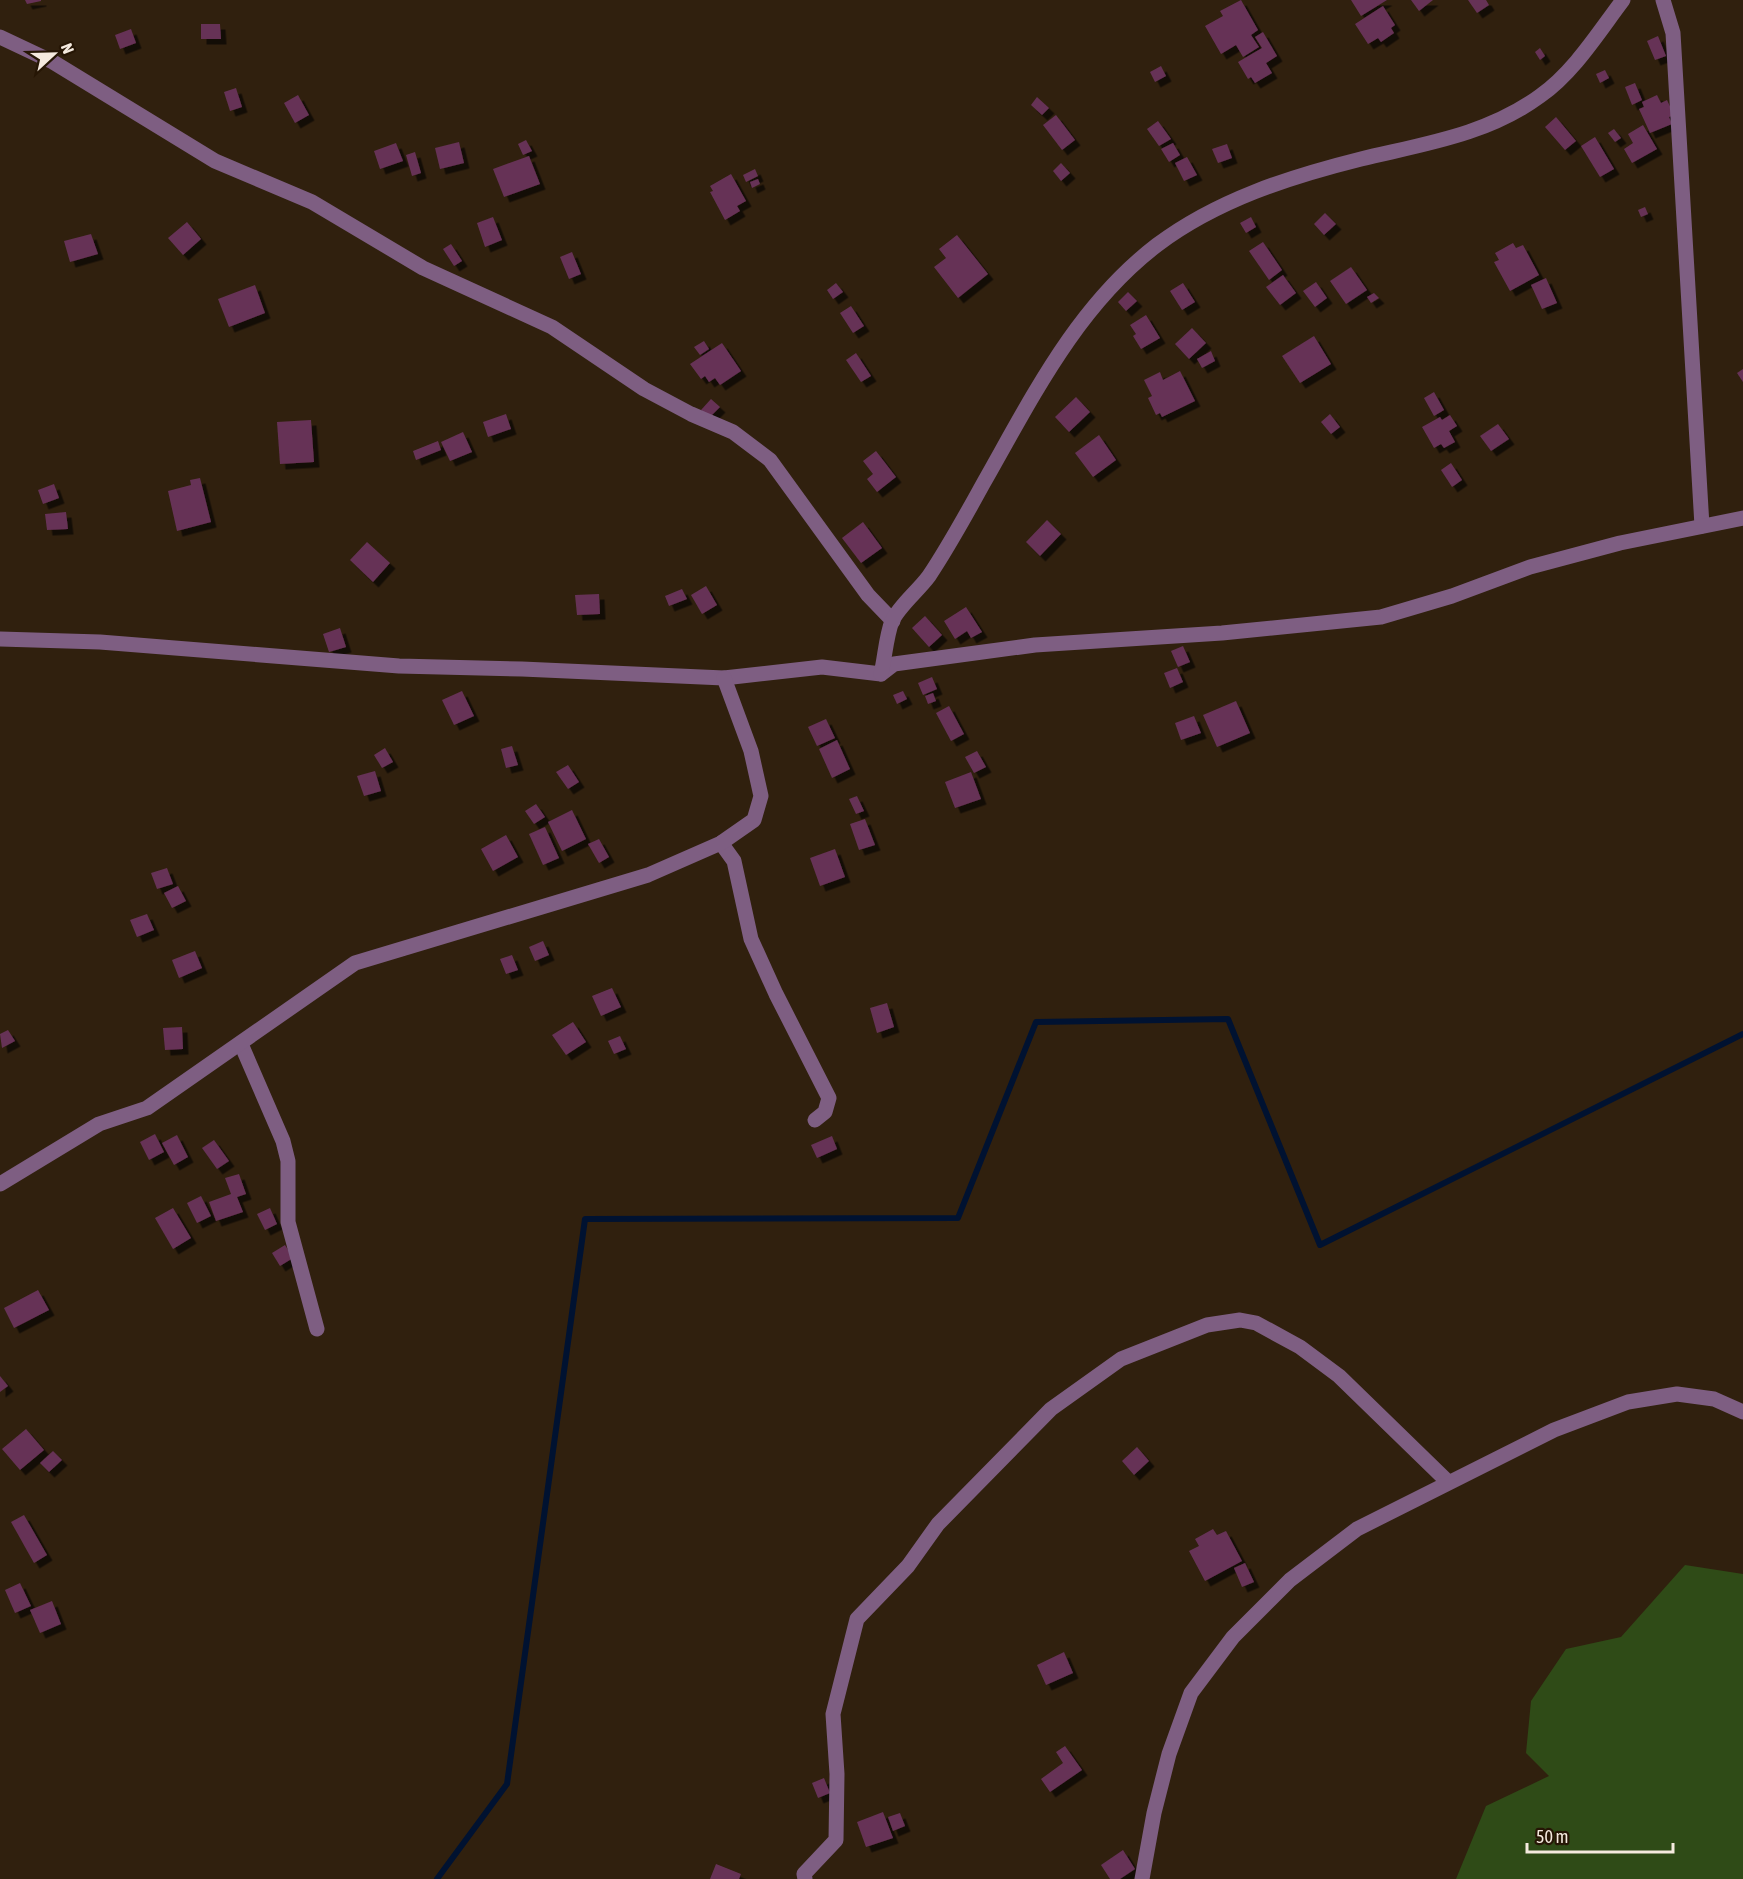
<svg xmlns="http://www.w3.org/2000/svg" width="1743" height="1879" font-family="'Asap Condensed',sans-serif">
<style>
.green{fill:#2f4b17}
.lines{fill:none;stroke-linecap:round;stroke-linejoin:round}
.stream{stroke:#001231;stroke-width:6}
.building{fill:#663256;filter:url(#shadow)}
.minor{stroke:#7e5e82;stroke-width:15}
</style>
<defs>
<filter id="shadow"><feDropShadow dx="5.5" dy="5.5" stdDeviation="0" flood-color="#0009"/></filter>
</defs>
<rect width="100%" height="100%" fill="#30200e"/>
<path class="green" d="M1685,1565L1743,1574V1879H1456L1486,1806L1549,1776L1526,1753L1531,1701L1566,1649L1621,1637Z"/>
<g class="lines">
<path class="stream" d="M437,1879L507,1784L585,1219L958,1218L1036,1022L1228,1019L1320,1245L1743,1034"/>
</g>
<g class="building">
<path d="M25,0H41V1L27,4Z"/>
<path d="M1241,0L1258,30L1251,35L1259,47L1243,57L1236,45L1221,54L1205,26L1223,16L1220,11Z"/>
<path d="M1351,0H1387L1361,16Z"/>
<path d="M1411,0H1433L1419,11Z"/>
<path d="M1468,0H1486L1489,5L1477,13Z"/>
<path d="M1383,6L1395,25L1391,28L1394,33L1381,42L1378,38L1368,44L1355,24Z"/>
<path d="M201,24H220L221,39H201Z"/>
<path d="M131,29L136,43L120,49L115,35Z"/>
<path d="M1263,32L1277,56L1266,63L1272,73L1255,83L1251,77L1248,79L1238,62L1262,48L1255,37Z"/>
<path d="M1658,36L1666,56L1655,60L1647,41Z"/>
<path d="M1540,48L1545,56L1540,60L1535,52Z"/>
<path d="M1161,66L1166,76L1155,82L1150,72Z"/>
<path d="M1605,70L1609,78L1600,83L1596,74Z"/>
<path d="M1635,83L1642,100L1632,105L1625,87Z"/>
<path d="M236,88L242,107L230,111L224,92Z"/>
<path d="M298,95L309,115L295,123L284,103Z"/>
<path d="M1657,95L1661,103L1667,100L1674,115L1669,117L1672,124L1650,133L1639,109L1644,107L1642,102Z"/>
<path d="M1037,97L1049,108L1042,115L1031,105Z"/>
<path d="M1056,115L1075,140L1062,150L1043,125Z"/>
<path d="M1556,117L1576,141L1565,150L1545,127Z"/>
<path d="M1158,121L1171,139L1159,146L1147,129Z"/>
<path d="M1643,125L1657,149L1632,163L1624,149L1633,143L1628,134Z"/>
<path d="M1614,129L1621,138L1615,142L1608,133Z"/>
<path d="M1595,137L1614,169L1600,177L1581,146Z"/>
<path d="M526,140L532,151L523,155L518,144Z"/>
<path d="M459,142L464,163L440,169L435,148Z"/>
<path d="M396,143L403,161L380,169L374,151Z"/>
<path d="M1173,143L1180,155L1169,162L1161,149Z"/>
<path d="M1227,144L1232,158L1218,163L1212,149Z"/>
<path d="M415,152L421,173L412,176L406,155Z"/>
<path d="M529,156L540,184L504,197L493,169Z"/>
<path d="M1187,157L1197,175L1184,181L1175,163Z"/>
<path d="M1061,163L1070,173L1061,181L1053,171Z"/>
<path d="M755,169L758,176L746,182L743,175Z"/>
<path d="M731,174L746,201L737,206L740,211L725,220L710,192L713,191L710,186Z"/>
<path d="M758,179L760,184L752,188L750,182Z"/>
<path d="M1645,207L1648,214L1641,217L1638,210Z"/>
<path d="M1325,213L1336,224L1324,235L1314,224Z"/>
<path d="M493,217L502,240L485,247L477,223Z"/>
<path d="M1251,217L1256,227L1246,233L1240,223Z"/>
<path d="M187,222L201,239L183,255L168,238Z"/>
<path d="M91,234L98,254L70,262L64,241Z"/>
<path d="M957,235L988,274L958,298L934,267L946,258L939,249Z"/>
<path d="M1263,242L1282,270L1269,280L1249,251Z"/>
<path d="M1513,243L1516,248L1523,245L1539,275L1510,291L1494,262L1499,260L1495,253Z"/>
<path d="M451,244L462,261L454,266L443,249Z"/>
<path d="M572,252L581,274L569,279L560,257Z"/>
<path d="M1351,267L1367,290L1346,304L1330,281Z"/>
<path d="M1283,275L1296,293L1280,305L1266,287Z"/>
<path d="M1546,278L1557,303L1542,309L1531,285Z"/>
<path d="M1316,282L1327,298L1315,307L1303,291Z"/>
<path d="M836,283L843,292L833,299L827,290Z"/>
<path d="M1183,283L1195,302L1182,310L1170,291Z"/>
<path d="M255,285L265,313L229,327L218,299Z"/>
<path d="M1128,292L1137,301L1126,311L1118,302Z"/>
<path d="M1374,293L1379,298L1371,303L1367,297Z"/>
<path d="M851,306L864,326L853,333L840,313Z"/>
<path d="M1146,315L1160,338L1141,349L1133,336L1136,334L1130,325Z"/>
<path d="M1192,328L1206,343L1189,359L1175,344Z"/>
<path d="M1314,336L1331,364L1300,383L1282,356Z"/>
<path d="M704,341L709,349L700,355L694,347Z"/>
<path d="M722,343L741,371L720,385L715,378L709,382L705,376L701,379L690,364Z"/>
<path d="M1211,351L1215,361L1202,368L1197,359Z"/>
<path d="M856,353L871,376L861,382L846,360Z"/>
<path d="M1743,369V382L1737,373Z"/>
<path d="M1180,371L1195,401L1162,417L1160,413L1156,415L1148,398L1152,396L1144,380L1160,372L1163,380Z"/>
<path d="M1434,392L1444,410L1434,416L1424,398Z"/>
<path d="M1076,397L1090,412L1069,432L1055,417Z"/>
<path d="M711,399L720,407L709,418L701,410Z"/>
<path d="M506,414L511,429L488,437L483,422Z"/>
<path d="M1330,414L1340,427L1331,434L1321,422Z"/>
<path d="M1450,415L1457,426L1449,431L1455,442L1444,448L1441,444L1434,448L1422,427L1440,417L1442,420Z"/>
<path d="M311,420L314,462L280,464L277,422Z"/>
<path d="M1498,424L1509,439L1491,451L1480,436Z"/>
<path d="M463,432L472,452L450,461L441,442Z"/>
<path d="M1099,435L1116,460L1093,477L1075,453Z"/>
<path d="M438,441L441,450L416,460L413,451Z"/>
<path d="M876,451L896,477L877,492L867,479L873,474L863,461Z"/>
<path d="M1451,463L1462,480L1452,487L1441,470Z"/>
<path d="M200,478L211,522L177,531L168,491L191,485L190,480Z"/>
<path d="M54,484L59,498L43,504L38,490Z"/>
<path d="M66,512L68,529L47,530L45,514Z"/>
<path d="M1047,520L1061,534L1040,556L1026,542Z"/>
<path d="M863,522L882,548L861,563L842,538Z"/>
<path d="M367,542L390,563L373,582L350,560Z"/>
<path d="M706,586L717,605L702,614L691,595Z"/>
<path d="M682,589L687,599L669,606L665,596Z"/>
<path d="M599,594L600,614L577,615L575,595Z"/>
<path d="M966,607L982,632L971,638L967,631L955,639L944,621Z"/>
<path d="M925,616L942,635L929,647L912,628Z"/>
<path d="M340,628L346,647L329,652L323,634Z"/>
<path d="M1183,646L1190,662L1178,667L1171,651Z"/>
<path d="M1177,668L1183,682L1170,688L1164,673Z"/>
<path d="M932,677L937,689L923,695L918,683Z"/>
<path d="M462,691L474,716L454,725L442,700Z"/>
<path d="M903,691L907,699L897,704L893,695Z"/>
<path d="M933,693L936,701L928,704L925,696Z"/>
<path d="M1236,701L1250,733L1217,747L1203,715Z"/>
<path d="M949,706L964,734L951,741L936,713Z"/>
<path d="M1194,716L1201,733L1181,740L1175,723Z"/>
<path d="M826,719L835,738L817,746L808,727Z"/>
<path d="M837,740L850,769L832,778L819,749Z"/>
<path d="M512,746L518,765L506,768L501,749Z"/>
<path d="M385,748L393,762L382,768L374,755Z"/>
<path d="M977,751L986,767L974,773L965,757Z"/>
<path d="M568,765L579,782L568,789L556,772Z"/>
<path d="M375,771L381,791L364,796L357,776Z"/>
<path d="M971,772L981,799L955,808L945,782Z"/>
<path d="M857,796L864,811L856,814L849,799Z"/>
<path d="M536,804L545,817L534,824L525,811Z"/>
<path d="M572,810L586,839L562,851L548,822Z"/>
<path d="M865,819L875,845L859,850L850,824Z"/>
<path d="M545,827L559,858L543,865L529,834Z"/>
<path d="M506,835L518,857L493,871L481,849Z"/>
<path d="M599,839L609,857L599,863L588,844Z"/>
<path d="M835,849L845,877L820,886L810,858Z"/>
<path d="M167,868L173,884L157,889L151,873Z"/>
<path d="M178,886L186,901L172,908L164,893Z"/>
<path d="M147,914L154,930L137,937L130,920Z"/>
<path d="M543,941L549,955L535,961L529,947Z"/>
<path d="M195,951L202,968L179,978L172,960Z"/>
<path d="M512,955L518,970L506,974L500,959Z"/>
<path d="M612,988L621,1007L601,1016L592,996Z"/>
<path d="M887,1003L894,1027L877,1033L870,1008Z"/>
<path d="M573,1022L586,1042L566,1055L552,1035Z"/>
<path d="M182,1027L183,1049L165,1050L163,1028Z"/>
<path d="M8,1030L15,1041L2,1048L0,1034Z"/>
<path d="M620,1036L626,1049L614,1054L608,1041Z"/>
<path d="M155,1134L164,1152L149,1160L140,1142Z"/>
<path d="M177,1135L188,1157L174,1165L162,1143Z"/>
<path d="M832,1136L837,1149L817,1158L811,1145Z"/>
<path d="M214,1140L229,1161L217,1169L202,1148Z"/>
<path d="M239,1174L246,1194L237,1197L243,1212L216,1221L209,1202L231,1194L225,1178Z"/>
<path d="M201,1196L211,1216L197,1223L187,1203Z"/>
<path d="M173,1208L191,1238L173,1249L155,1218Z"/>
<path d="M270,1208L277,1224L265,1230L257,1214Z"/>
<path d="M285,1245L293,1258L280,1266L272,1253Z"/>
<path d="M38,1290L49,1310L14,1328L4,1308Z"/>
<path d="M0,1376L8,1386L0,1392Z"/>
<path d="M26,1429L44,1450L20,1470L2,1449Z"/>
<path d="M1137,1447L1149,1461L1134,1475L1122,1461Z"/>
<path d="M53,1451L62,1460L49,1472L40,1463Z"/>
<path d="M24,1515L47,1555L34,1563L11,1522Z"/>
<path d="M1213,1529L1217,1535L1226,1531L1242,1561L1205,1581L1189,1551L1199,1546L1195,1539Z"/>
<path d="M1245,1563L1254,1582L1242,1587L1234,1568Z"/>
<path d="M20,1583L31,1606L15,1613L5,1590Z"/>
<path d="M52,1601L61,1624L40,1633L30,1610Z"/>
<path d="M1064,1652L1073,1673L1046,1685L1037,1665Z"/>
<path d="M1065,1746L1082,1770L1050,1792L1041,1779L1063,1763L1056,1752Z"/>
<path d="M824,1778L830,1793L818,1798L812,1783Z"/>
<path d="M883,1812L893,1838L866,1847L857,1822Z"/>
<path d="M900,1813L905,1826L893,1831L888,1817Z"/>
<path d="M1123,1850L1135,1869L1120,1879H1110L1101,1865Z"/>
<path d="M716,1864L741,1874L739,1879H710Z"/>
</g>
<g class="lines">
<g class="minor">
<path d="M1663,0L1673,33L1702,526"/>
<path d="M0,37L53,62L215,161L312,202L423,268L552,327L644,389L691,414L733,432L770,460L868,595L893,621"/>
<path d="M0,639L100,642L399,666L522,669L724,678L822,667L881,674L894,664L1035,645L1222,633L1381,617L1452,596L1530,567L1620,543L1743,518"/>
<path d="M881,674C885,657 886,637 892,621C900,605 918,591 929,576C949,546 966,515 983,484C1032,398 1076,307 1157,245C1217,200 1289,177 1361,159C1423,144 1487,135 1540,96C1574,72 1598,33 1623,0"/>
<path d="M721,843L734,861L751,939L776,994L829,1098L825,1112L815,1120"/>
<path d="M241,1044L283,1141L288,1161V1222L317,1329"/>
<path d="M0,1184L99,1124L147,1108L355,963L648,875L721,843L754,820L761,796L751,751L724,678"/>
<path d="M805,1879L804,1874L836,1840L837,1774L833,1714L857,1619L908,1566L938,1524L1051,1409L1121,1359L1207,1325L1240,1320L1256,1323L1300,1347L1339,1376L1448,1482"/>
<path d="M1142,1879L1154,1813L1169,1754L1191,1693L1233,1637L1290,1580L1357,1529L1554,1430L1628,1402L1677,1394L1714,1399L1743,1412"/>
</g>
</g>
<g transform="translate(54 54) rotate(68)" stroke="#261605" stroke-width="4.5" paint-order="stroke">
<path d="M0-4.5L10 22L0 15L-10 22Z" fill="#f5eadf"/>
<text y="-9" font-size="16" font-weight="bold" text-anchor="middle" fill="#f5eadf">N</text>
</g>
<path d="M1527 1843v9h146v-9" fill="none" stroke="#f5eadf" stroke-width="3"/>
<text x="1536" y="1843" font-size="18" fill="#f5eadf" stroke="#261605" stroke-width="4.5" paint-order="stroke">50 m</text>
</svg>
